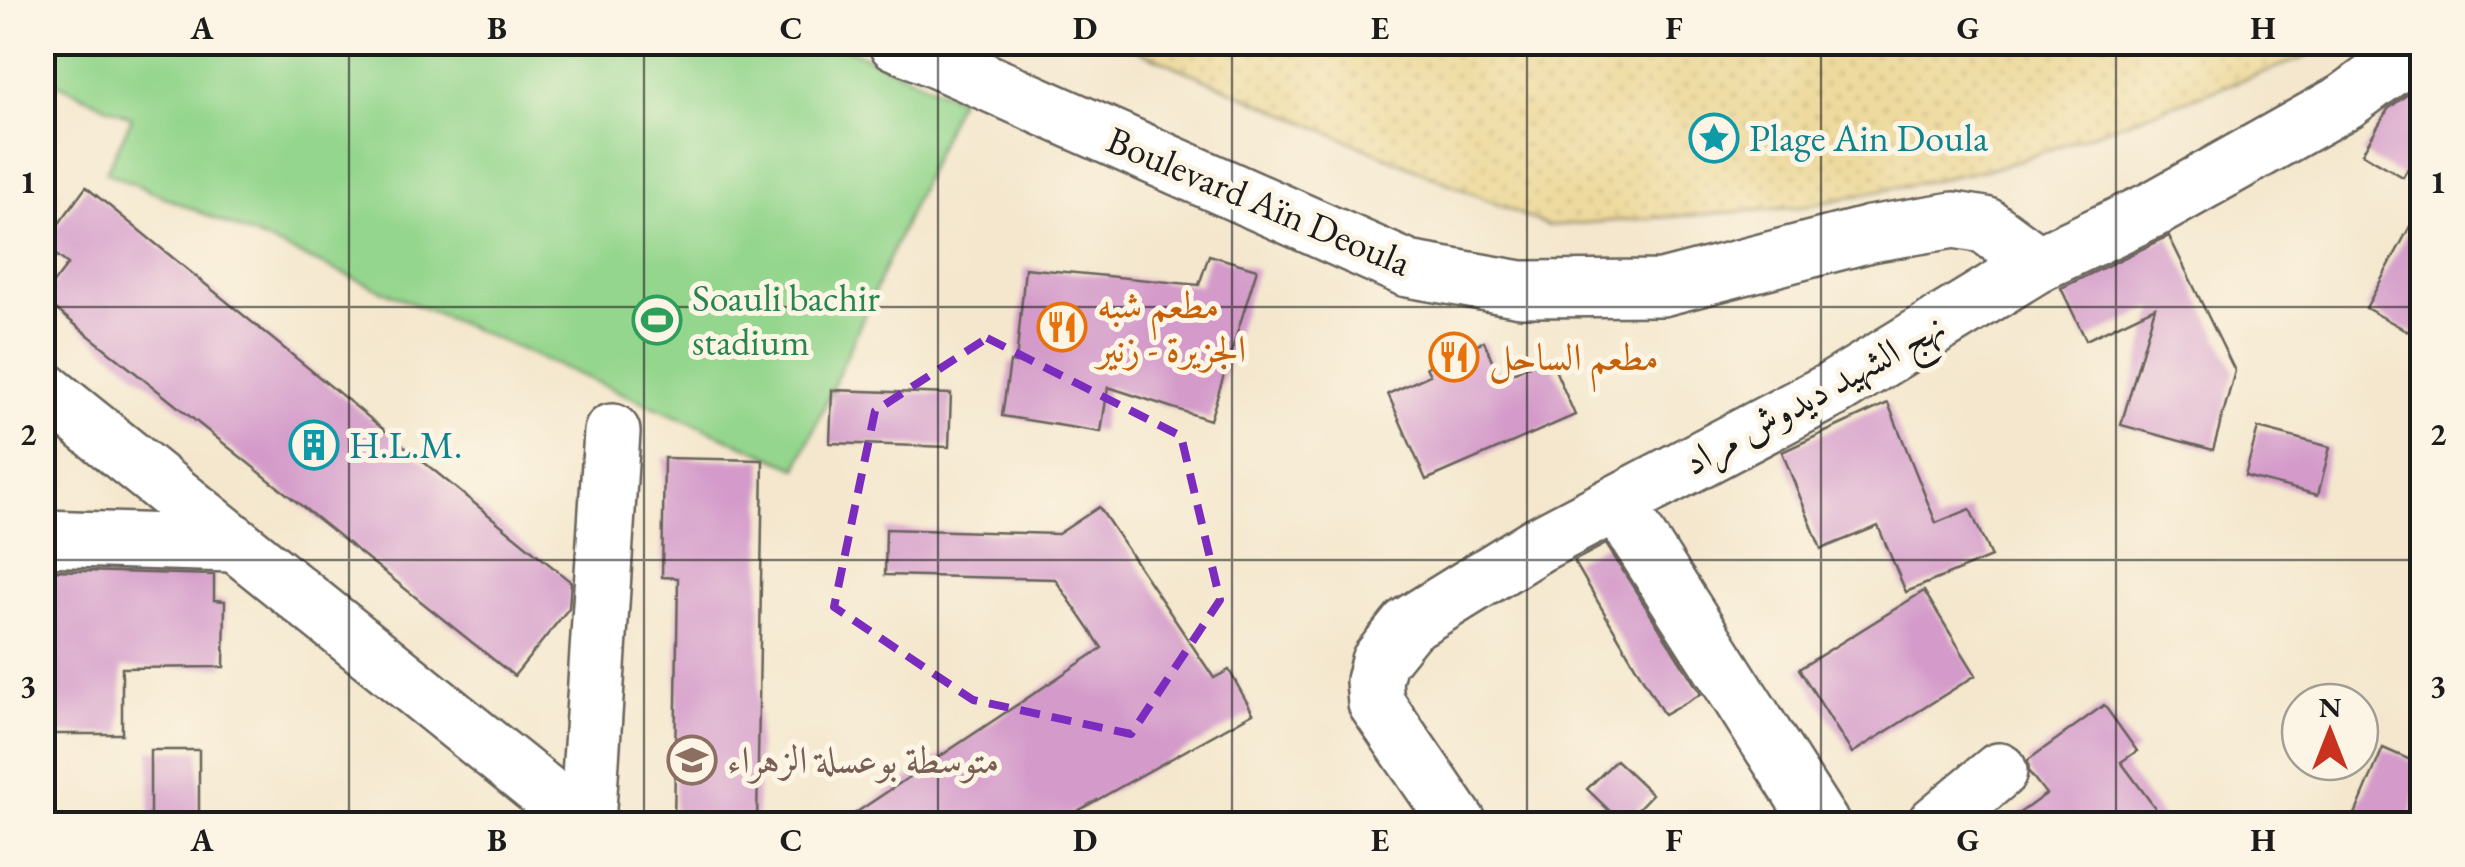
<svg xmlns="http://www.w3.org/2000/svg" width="2465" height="867" font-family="'EB Garamond',Amiri,serif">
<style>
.sand{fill:url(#sand-dots);stroke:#857b5d;stroke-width:2.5}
.pitch{fill:#94d68d;stroke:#587954;stroke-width:2.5}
.building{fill:#d49bca}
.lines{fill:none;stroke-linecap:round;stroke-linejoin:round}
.street-casing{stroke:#68635a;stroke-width:60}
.secondary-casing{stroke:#68635a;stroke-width:60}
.street{stroke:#fff;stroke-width:55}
.secondary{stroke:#fff;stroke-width:55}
.marked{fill:none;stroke:#7b2cbf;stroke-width:8;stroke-dasharray:20 12;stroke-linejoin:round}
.grid{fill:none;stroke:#1c1c1c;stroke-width:2.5;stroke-opacity:0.55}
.labels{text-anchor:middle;stroke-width:10;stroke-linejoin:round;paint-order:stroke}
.culture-label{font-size:38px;fill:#0d838f;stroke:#fcf5e5;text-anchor:start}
.street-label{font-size:38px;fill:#1c1c1c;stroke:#fcf5e5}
.leisure-label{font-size:38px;fill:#27864d;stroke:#fcf5e5;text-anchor:start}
.food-label{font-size:38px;fill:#c56008;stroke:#fcf5e5;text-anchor:start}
.education-label{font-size:38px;fill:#785e54;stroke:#fcf5e5;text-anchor:start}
.neatline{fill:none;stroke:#1c1c1c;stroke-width:4}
.grid-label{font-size:32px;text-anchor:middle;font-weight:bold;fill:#1c1c1c}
</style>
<defs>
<pattern id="sand-dots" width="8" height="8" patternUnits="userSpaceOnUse" patternTransform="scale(2.5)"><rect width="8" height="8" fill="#eeda9e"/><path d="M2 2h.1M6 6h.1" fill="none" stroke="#ccba88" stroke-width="1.8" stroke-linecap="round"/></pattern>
</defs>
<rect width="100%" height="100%" fill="#fcf5e5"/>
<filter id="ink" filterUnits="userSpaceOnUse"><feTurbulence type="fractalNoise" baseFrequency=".01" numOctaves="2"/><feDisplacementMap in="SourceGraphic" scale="20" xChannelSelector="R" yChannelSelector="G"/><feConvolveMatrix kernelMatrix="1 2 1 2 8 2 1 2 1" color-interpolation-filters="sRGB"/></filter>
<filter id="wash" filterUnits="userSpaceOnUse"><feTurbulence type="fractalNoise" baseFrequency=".0048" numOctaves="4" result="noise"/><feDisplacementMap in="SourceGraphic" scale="40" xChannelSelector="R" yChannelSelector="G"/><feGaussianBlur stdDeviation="2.25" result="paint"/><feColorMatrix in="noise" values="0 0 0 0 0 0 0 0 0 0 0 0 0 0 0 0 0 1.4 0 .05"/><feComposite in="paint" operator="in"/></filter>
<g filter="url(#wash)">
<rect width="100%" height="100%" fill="#f4e7cd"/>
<path class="sand" d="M1121,43L2312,42V43L2306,57L2003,166L1800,207L1548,226Z"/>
<path class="pitch" d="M43,42H833L959,99L797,468L106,172L132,118L43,77Z"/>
<g id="blocks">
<g class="building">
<path d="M2422,83V144L2403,177L2362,153L2388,109Z"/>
<path d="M86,187L571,582L569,608L514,676L42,298L68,264L43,245Z"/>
<path d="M2422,204V339L2366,308Z"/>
<path d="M2169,236L2235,371L2213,450L2121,425L2155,307L2086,340L2061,288Z"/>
<path d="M1209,255L1257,269L1210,420L1108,387L1101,432L1002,416L1010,362L1016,363L1025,268L1199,285Z"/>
<path d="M1484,341L1500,379L1549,356L1575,415L1426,480L1388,394L1430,375L1426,367Z"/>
<path d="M832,390L951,394L949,447L830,443Z"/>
<path d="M1888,403L1936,523L1970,509L1991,557L1906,592L1878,526L1821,549L1782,452Z"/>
<path d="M2258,428L2330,447L2318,495L2245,476Z"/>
<path d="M664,458L763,460L757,824H674L678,578L662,577Z"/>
<path d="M1099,507L1214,678L1229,670L1253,713L1054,824H839L1102,648L1055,579L885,575L886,529L1058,534Z"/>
<path d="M1606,544L1701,694L1664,715L1574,561Z"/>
<path d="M51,570L214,575V600L225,601L224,667L122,668V734H42V658H51Z"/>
<path d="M1924,591L1976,675L1852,753L1799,669Z"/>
<path d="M2104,705L2137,751L2121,762L2167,824H2004L2046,794L2029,772L2028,760Z"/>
<path d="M2383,748L2422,765L2410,824H2351Z"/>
<rect x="150" y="750" width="49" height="74"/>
<path d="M1616,760L1652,794L1623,824L1587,789Z"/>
</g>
</g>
</g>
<g filter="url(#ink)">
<use href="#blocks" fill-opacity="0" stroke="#68635a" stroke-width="2.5"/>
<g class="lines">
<g class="street-casing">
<g id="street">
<path d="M896,42L1408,269L1521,289L1662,288L1870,234L1954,220L1985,225L2038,264"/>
<path d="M1617,504L1821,824"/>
<path d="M42,538L232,544"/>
<path d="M587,824L612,432"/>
<path d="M1459,824L1376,703L1374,681L1379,661L1408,625L1537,545L1832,390L2038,264L2156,208L2346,101L2422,45"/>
<path d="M1935,824L1999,771"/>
</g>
</g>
<g class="secondary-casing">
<path id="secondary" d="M42,388L584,824"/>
</g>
<use href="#street" class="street"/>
<use href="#secondary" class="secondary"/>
</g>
</g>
<path class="marked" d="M987,338L1181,436L1220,600L1131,734L973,700L834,607L875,411Z"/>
<path class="grid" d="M349,42V824M644,42V824M938,42V824M1232,42V824M1527,42V824M1821,42V824M2116,42V824M42,307H2422M42,560H2422"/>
<defs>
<g id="sight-ring" transform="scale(2.5)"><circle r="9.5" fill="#fcf5e5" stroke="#0f9aa8" stroke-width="1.5"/><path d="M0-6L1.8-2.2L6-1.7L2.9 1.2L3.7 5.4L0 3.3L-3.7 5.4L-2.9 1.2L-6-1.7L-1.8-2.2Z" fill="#0f9aa8"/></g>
<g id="stadium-ring" transform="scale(2.5)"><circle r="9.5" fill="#fcf5e5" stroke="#2e9e5b" stroke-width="1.5"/><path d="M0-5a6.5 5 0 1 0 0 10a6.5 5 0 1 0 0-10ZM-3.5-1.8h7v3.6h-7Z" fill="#2e9e5b"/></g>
<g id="restaurant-ring" transform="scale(2.5)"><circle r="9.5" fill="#fcf5e5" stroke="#e8710a" stroke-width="1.5"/><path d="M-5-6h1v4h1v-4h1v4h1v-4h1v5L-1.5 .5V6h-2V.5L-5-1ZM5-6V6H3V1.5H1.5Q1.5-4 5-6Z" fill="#e8710a"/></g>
<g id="building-ring" transform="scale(2.5)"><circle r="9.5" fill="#fcf5e5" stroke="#0f9aa8" stroke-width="1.5"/><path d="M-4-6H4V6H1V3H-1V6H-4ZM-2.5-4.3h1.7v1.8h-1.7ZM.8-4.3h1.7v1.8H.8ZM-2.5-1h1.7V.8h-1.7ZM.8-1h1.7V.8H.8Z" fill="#0f9aa8"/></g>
<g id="school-ring" transform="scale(2.5)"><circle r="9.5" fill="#fcf5e5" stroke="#8d6e63" stroke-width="1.5"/><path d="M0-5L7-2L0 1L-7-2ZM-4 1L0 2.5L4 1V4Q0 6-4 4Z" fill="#8d6e63"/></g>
</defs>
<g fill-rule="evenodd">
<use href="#sight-ring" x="1714" y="138"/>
<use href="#stadium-ring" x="657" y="320"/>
<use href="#restaurant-ring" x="1062" y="327"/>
<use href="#restaurant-ring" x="1454" y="357"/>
<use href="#building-ring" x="314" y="445"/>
<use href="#school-ring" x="692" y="760"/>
</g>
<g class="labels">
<g class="culture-label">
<text x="1749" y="151">Plage Ain Doula</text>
<text x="349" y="458">H.L.M.</text>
</g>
<g class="street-label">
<text transform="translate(1259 201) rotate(23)" y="13">Boulevard Aïn Deoula</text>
<text transform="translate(1814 394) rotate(-29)" y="13">نهج الشهيد ديدوش مراد</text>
</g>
<g class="leisure-label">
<text x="692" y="311">Soauli bachir<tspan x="692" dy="44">stadium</tspan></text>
</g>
<g class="food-label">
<text x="1097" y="318">مطعم شبه<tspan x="1097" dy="44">الجزيرة - زنير</tspan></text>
<text x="1489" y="370">مطعم الساحل</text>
</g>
<g class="education-label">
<text x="727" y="773">متوسطة بوعسلة الزهراء</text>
</g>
</g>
<rect width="2465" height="867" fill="none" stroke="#fcf5e5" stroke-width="110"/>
<g transform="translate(2330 732)"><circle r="48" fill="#fcf5e5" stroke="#a29e95" stroke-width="2.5"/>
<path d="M0-8L18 38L0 25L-18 38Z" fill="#c8321e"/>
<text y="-15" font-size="28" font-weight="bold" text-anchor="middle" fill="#1c1c1c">N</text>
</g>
<rect x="55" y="55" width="2355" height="757" class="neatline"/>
<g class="grid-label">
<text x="202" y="39">A</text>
<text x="497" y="39">B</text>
<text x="791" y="39">C</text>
<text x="1085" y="39">D</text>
<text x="1380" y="39">E</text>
<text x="1674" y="39">F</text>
<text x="1968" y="39">G</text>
<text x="2263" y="39">H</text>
<text x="28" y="193">1</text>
<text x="2438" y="193">1</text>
<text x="28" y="445">2</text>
<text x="2438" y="445">2</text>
<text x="28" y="697">3</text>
<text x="2438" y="697">3</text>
<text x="202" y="851">A</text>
<text x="497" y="851">B</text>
<text x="791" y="851">C</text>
<text x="1085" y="851">D</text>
<text x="1380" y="851">E</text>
<text x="1674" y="851">F</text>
<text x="1968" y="851">G</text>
<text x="2263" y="851">H</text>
</g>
</svg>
